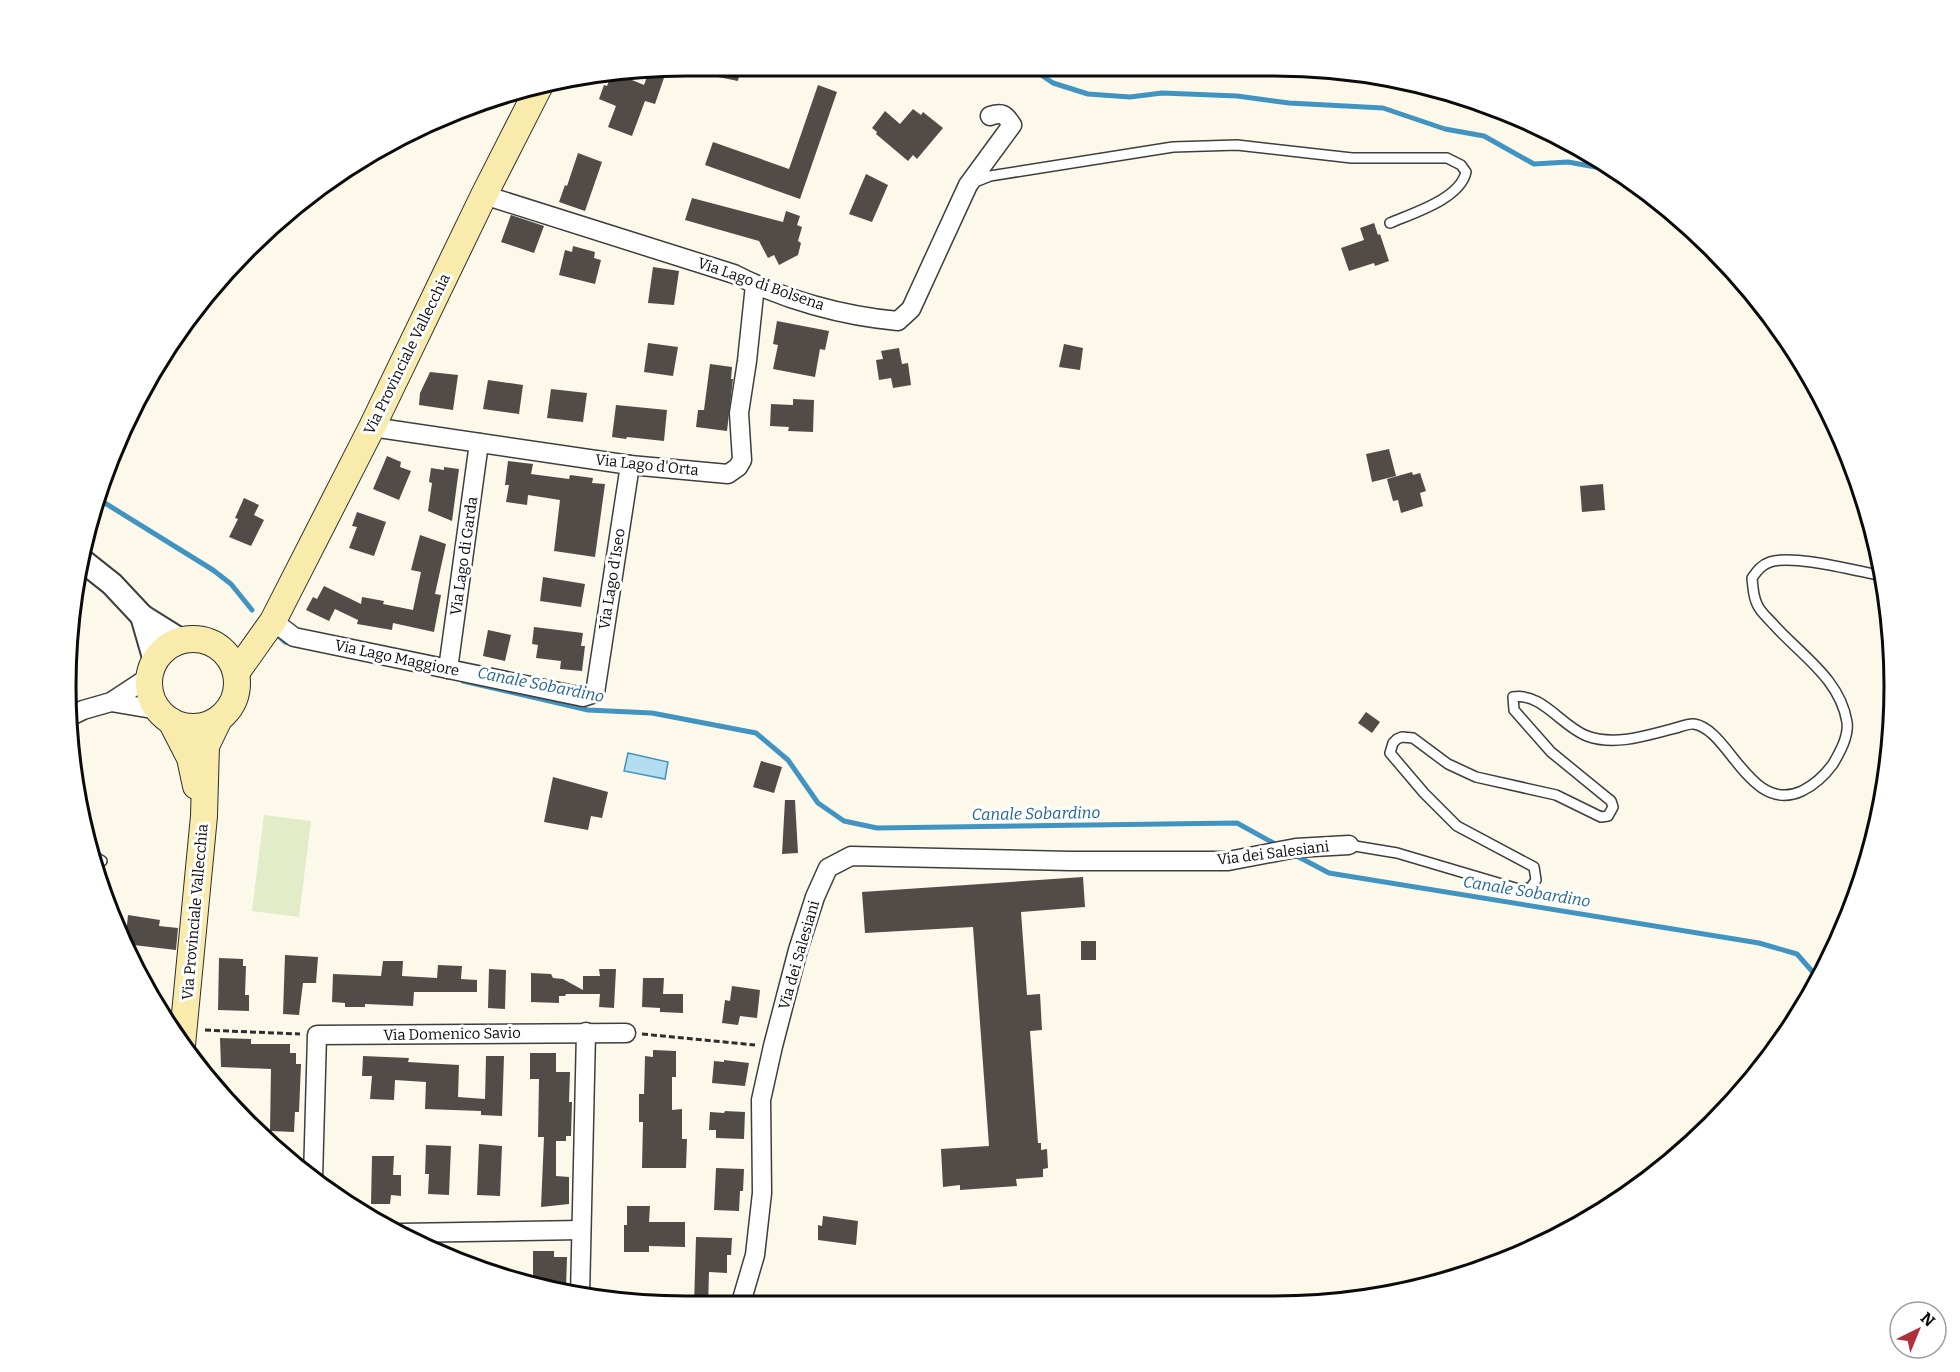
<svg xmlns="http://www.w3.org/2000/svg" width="1960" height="1372" font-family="Bitter,serif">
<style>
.pitch{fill:#e2ecc8}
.water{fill:#b3ddf0;stroke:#4194c1;stroke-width:1.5}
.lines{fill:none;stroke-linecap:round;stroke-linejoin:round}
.stream{stroke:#4194c1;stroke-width:5}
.building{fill:#524c48}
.service-casing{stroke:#3e3e3e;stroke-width:12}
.minor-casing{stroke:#3e3e3e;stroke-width:21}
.tertiary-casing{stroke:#3e3e3e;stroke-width:26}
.secondary-casing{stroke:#2d2d2d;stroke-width:28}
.path{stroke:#2d2d2d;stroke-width:3;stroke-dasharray:6 3;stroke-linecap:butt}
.service{stroke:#fff;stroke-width:9}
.minor{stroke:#fff;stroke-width:18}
.tertiary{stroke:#fff;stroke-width:22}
.secondary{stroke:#f8ebab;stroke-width:26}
.labels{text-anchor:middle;stroke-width:6;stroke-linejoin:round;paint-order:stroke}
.street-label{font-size:15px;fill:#0b0b0b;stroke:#fff}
.water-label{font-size:16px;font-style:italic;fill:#206591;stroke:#fff}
.rim{fill:none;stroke:#0b0b0b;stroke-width:3}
</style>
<rect width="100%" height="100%" fill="#fdf9ea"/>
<path class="pitch" d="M264,815L311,821L299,917L252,911Z"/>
<path class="water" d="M628,753L668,762L665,779L624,771Z"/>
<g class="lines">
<g class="stream">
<path d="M1028,66L1053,83L1088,94L1130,97L1162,93L1237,96L1289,103L1383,108L1445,129L1484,136L1534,164L1568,162L1612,170"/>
<path d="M100,500L213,570L231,584L252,610"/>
<path d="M276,634L285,642L293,644"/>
<path d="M463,681L588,710L652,713L756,733L788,760L818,803L844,821L877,828L1237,823L1277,845"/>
<path d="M1293,854L1329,873L1759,943L1797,954L1818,978"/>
</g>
</g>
<g class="building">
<path d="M698,66H741L738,81L698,73Z"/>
<path d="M649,71L665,75L655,104L645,101L632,136L608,127L616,106L599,99L604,85L607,86L611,76L620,75L644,85Z"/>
<path d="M818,85L837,92L800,199L705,165L713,142L789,169Z"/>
<path d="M913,109L921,115L923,112L943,128L917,159L913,155L908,161L876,134L877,132L872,128L885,111L900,124Z"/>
<path d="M578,153L602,162L585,211L559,202L565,185L567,186Z"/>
<path d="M866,174L888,185L872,222L849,214Z"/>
<path d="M692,198L783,222L786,211L800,216L797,225L802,227L798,241L801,243L798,255L779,265L774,255L768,258L759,241L685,220Z"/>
<path d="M511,215L544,226L534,253L501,242Z"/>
<path d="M1374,223L1378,235L1380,234L1389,261L1375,266L1374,263L1349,271L1341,248L1364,240L1360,228Z"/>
<path d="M573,246L595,252L594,258L601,260L595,284L559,275L565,250L572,252Z"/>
<path d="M653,267L679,271L674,305L648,303Z"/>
<path d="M777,321L829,331L825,350L820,349L815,377L773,369L778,345L773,344Z"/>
<path d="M648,343L678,347L673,376L644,372Z"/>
<path d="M1064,344L1083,348L1080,370L1059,367Z"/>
<path d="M899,348L902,364L908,363L911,385L893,388L891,378L879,380L876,360L883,359L881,351Z"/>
<path d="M710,364L732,367L731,379H733L727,431L696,427L698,410H704Z"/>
<path d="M430,372L458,375L453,410L419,405L420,393Z"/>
<path d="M488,380L523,385L519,414L483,409Z"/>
<path d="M551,389L587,393L583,422L547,418Z"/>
<path d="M793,399L814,400L813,432L788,431L789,427L770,426L771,404L793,405Z"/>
<path d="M616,405L667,410L664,441L627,437L626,439L612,437Z"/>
<path d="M1389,449L1396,476L1372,482L1366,454Z"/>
<path d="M387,456L401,462L400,467L411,471L399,500L373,489Z"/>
<path d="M508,461L533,464L531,474L569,479L570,475L593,478L592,483L605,484L595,557L554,551L560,500L528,495L527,505L506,502L509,485H505Z"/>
<path d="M444,467L459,469L452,521L428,511L432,483L429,482L431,468L444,470Z"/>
<path d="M1412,472L1413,475L1420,473L1426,491L1420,493L1423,506L1401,513L1398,500L1393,501L1387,479Z"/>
<path d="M1603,484L1605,510L1582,512L1580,486Z"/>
<path d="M244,498L259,505L254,515L264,520L251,546L229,537L238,519L235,518Z"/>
<path d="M357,512L386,522L374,556L349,548L357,527L352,526Z"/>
<path d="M420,535L446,544L435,594L441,595L434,632L393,623L392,630L357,624L358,620L335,609L329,621L306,610L313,597L317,599L324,586L361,604L362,597L384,601L383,604L413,610L421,572L411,570Z"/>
<path d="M543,577L585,584L581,607L540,601Z"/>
<path d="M534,627L583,633L581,646H585L582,671L560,669L561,661L536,658L538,645L532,644Z"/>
<path d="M488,630L511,635L505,661L483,656Z"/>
<path d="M1366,712L1380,722L1372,733L1358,723Z"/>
<path d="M761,761L782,767L774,793L753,787Z"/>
<path d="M553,777L608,792L602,818L591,816L588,830L544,822Z"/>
<path d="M785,800H795L798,853L782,854Z"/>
<path d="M1083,877L1085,907L1021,912L1027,995L1040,994L1042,1030L1030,1031L1038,1143H1041V1150L1047,1149L1048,1168L1043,1169V1177L1016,1179L1017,1186L960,1190V1185L943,1187L941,1149L989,1146L973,927L865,933L862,892Z"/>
<path d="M128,915L160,920L159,926L178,928L176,950L125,944Z"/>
<rect x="1081" y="941" width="15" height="19"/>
<path d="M285,955L318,957L316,983H303L299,1015L283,1014Z"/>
<path d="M219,958L243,959V966H246L245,995H249V1011L218,1010Z"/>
<path d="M383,961H403L402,976L437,978L438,965L462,966L461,979L477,980V992H414L413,1006L365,1004V1007H345V1003L332,1002L333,974L381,976Z"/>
<path d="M489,969L506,970L505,1009L488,1008Z"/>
<path d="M599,969H616L614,1008L599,1007L600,994H566L565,996H559V1003L531,1002V973L551,974L553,978L563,979L583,990V976H600Z"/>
<path d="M643,978H664L663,994H683V1013L660,1012V1008L642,1007Z"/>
<path d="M732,986L760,990L757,1018L740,1016L738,1025L722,1023L725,1000L730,1001Z"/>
<path d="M220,1038L251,1039V1044H290V1053H296V1064H301L299,1112H295L294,1132L270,1131L271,1069L221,1067Z"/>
<path d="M653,1050L676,1051V1077H672V1110L682,1109V1139H687L686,1168H642L643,1122H639V1094H644L645,1056L653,1057Z"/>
<path d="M530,1053H556V1072H570L569,1102H572L571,1136H566V1141H556V1176L569,1177V1204L541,1207L544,1137H538L539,1079H530Z"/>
<path d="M363,1056L409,1058L408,1062L459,1065L458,1097L485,1099L486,1056H504L502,1116L481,1115V1111L425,1109L426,1082L395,1080L394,1100L370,1099L372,1076H362Z"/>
<path d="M724,1060L749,1063L745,1086L712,1083L714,1061L724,1062Z"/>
<path d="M725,1111L745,1112L744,1139L716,1138V1130H709L710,1112L724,1113Z"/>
<path d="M479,1144L502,1146L500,1196L477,1195Z"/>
<path d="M426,1145L451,1146L449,1195L428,1194L429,1174H425Z"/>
<path d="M372,1156H394L393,1175H401V1196L391,1195L390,1204H371Z"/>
<path d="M716,1168L744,1169L743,1191H740L739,1211L714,1210Z"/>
<path d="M627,1206H650L649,1222H685V1247L649,1246V1252H624V1225H627Z"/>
<path d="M823,1216L858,1221L856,1245L818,1240V1225L822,1226Z"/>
<path d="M696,1237L732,1238L731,1255H727V1273L709,1272L708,1306H694Z"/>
<path d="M533,1251H554V1257H567L566,1289H561V1293L533,1284Z"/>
</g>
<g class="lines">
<g class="service-casing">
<g id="service">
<path d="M973,183L990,176L1173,147L1237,145L1352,158H1447L1461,165L1466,172C1460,199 1413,213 1390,223"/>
<path d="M1349,845L1397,853L1522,890L1531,887L1536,880L1534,867L1457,826L1424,793L1390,753L1393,743L1397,739L1402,737L1413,738L1448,764L1476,777L1556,795L1601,817L1608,816L1613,807L1611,801L1551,752L1514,710L1513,697C1542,692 1562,727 1587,736C1614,746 1645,736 1672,729C1678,728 1688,723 1694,724C1729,729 1750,815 1802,791C1814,785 1825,775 1833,764C1840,752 1849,736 1847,722C1840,679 1801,655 1774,625C1769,619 1760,612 1757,604C1753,596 1753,587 1752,578C1757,571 1761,565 1770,562C1794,554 1856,571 1883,576"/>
<path d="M95,857L102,861"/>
</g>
</g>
<g class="minor-casing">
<g id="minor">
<path d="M484,195L734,274C784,300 843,316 898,321L911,309L968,185L1012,125C1005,114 1002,112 990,116"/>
<path d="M372,427L630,465L728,474L738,467L742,460L739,413L747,361L755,285"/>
<path d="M273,621L294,637L583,697L595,693L630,465"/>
<path d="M448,669L479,443"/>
<path d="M111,702L158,710"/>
<path d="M69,717L83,710L111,702L149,677"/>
<path d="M313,1178L317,1035L626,1033"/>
<path d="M401,1233L581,1230"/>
<path d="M580,1296L586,1032"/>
<path d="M740,1306L755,1255L762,1193L761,1100L773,1046L798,950L815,897L828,868L851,856L1070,861H1228L1296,848L1349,845"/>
</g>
</g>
<g class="tertiary-casing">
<g id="tertiary">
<path d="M83,561L112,584L142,616L182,641"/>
<path d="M142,616L155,661"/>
</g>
</g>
<g class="secondary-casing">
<g id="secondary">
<circle cx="193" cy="683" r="44"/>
<path d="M236,673L273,621L372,427L484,195L540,85"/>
<path d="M171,721L190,758L196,786"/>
<path d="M182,1045L204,816L206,746L219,719"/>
</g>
</g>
<g class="path">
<path d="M205,1030L300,1034"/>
<path d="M642,1034L755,1045"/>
</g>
<use href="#service" class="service"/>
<use href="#minor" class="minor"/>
<use href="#tertiary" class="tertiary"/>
<use href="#secondary" class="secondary"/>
</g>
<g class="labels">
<g class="street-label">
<text transform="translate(761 284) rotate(19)" y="5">Via Lago di Bolsena</text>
<text transform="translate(407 354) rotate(-64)" y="5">Via Provinciale Vallecchia</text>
<text transform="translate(647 465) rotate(6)" y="5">Via Lago d'Orta</text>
<text transform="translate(464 556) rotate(-82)" y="5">Via Lago di Garda</text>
<text transform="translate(612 579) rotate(-81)" y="5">Via Lago d'Iseo</text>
<text transform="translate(397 658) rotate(12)" y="5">Via Lago Maggiore</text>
<text transform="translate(1273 853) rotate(-7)" y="5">Via dei Salesiani</text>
<text transform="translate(195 912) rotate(-85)" y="5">Via Provinciale Vallecchia</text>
<text transform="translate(799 955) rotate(-74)" y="5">Via dei Salesiani</text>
<text transform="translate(452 1034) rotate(-1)" y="5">Via Domenico Savio</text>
</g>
<g class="water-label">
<text transform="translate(541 684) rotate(11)" y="6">Canale Sobardino</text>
<text transform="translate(1036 813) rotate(-1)" y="6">Canale Sobardino</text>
<text transform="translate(1527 891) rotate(9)" y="6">Canale Sobardino</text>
</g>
</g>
<path d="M0 0H1960V1372H0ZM686 76H1274A610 610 0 0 1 1884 686V686A610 610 0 0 1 1274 1296H686A610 610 0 0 1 76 686V686A610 610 0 0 1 686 76Z" fill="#fff" fill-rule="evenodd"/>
<path class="rim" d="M686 76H1274A610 610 0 0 1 1884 686V686A610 610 0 0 1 1274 1296H686A610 610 0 0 1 76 686V686A610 610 0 0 1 686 76Z"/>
<g transform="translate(1918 1330) rotate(43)"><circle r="28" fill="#ffffff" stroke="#9d9d9d" stroke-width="1.5"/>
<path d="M0-4.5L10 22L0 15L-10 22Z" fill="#ae303c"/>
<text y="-9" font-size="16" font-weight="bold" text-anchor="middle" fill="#0b0b0b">N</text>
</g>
</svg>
